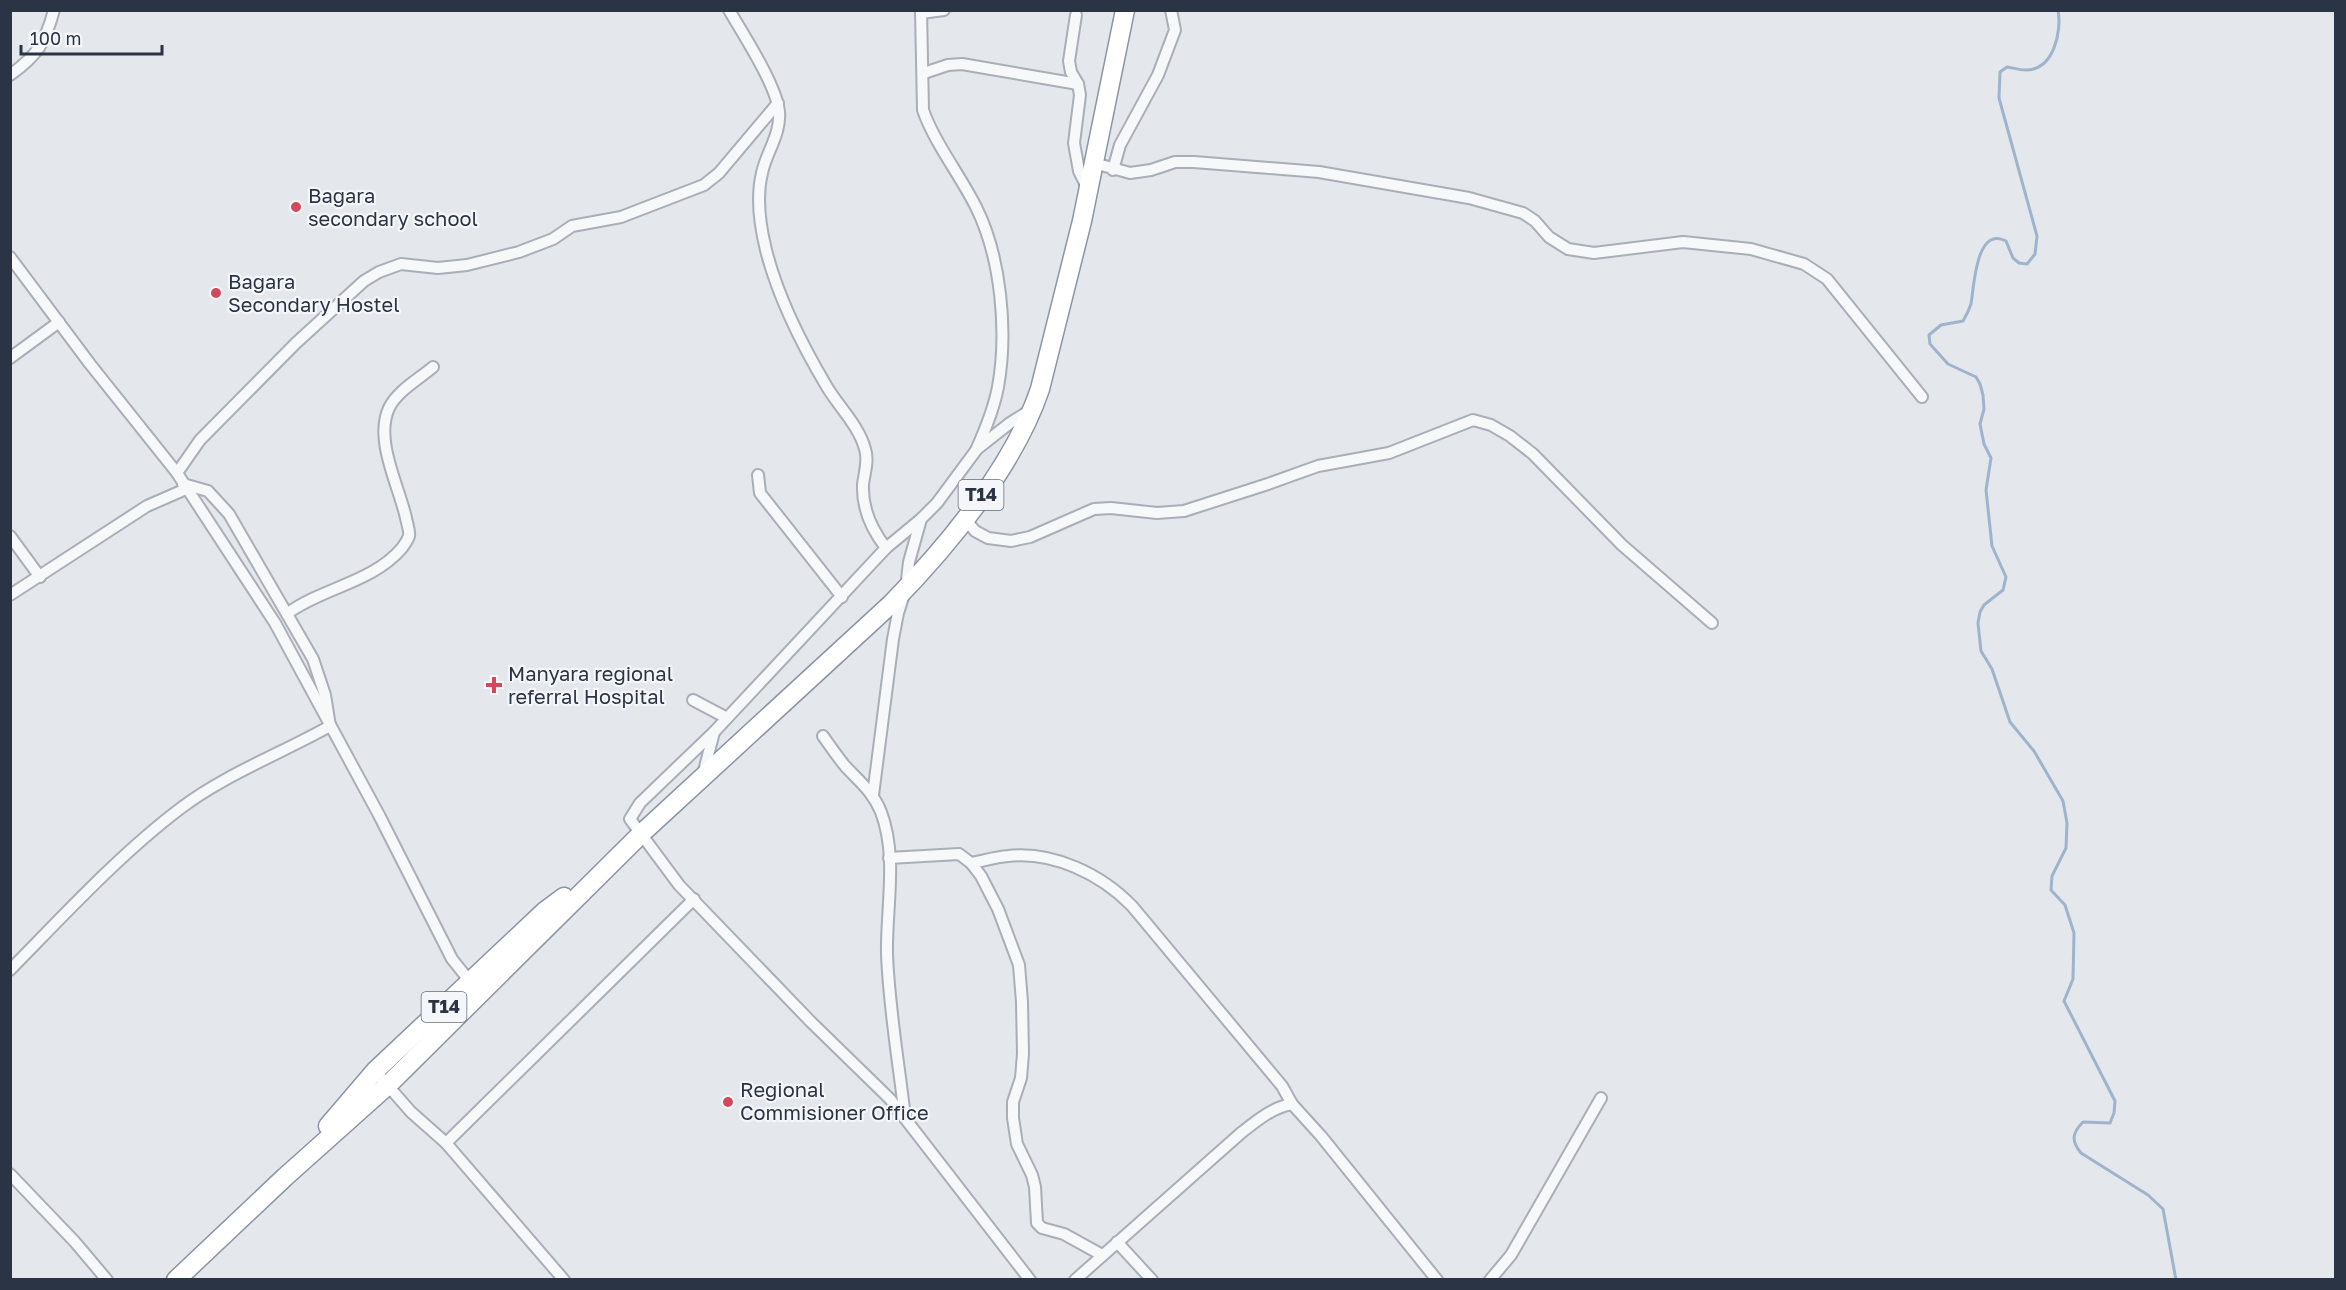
<svg xmlns="http://www.w3.org/2000/svg" width="2346" height="1290" font-family="'Golos Text',sans-serif">
<style>
.lines{fill:none;stroke-linecap:round;stroke-linejoin:round}
.stream{stroke:#9fb4cc;stroke-width:3}
.minor-casing{stroke:#a9aeb7;stroke-width:14}
.trunk-casing{stroke:#8b94a3;stroke-width:21}
.minor{stroke:#f7f8fa;stroke-width:10}
.trunk{stroke:#fff;stroke-width:18}
.poi-dot{fill:#d1495b;stroke:#f4f6f9;stroke-width:2}
.labels{text-anchor:middle;stroke-width:4.5;stroke-linejoin:round;paint-order:stroke}
.shield{fill:#f4f6f9;stroke:#676e7b;stroke-width:1.5}
.shield-label{font-size:18px;font-weight:bold;fill:#2b3445}
.poi-label{font-size:20px;fill:#2b3445;stroke:#f4f6f9;text-anchor:start}
</style>
<rect width="100%" height="100%" fill="#e4e7ec"/>
<g class="lines">
<path class="stream" d="M2058,10C2062,31 2054,70 2026,70C2020,70 2013,68 2007,67L2000,72L1999,98L2037,236L2035,254L2027,264L2019,263L2013,258L2006,241C1976,225 1974,287 1971,304C1969,310 1966,316 1963,321L1941,325L1929,335L1930,344L1948,364L1976,377L1980,384L1983,395L1984,409L1980,424L1984,444L1991,458L1986,490L1992,546L2006,577L2003,590L1984,605L1980,612L1978,623L1981,651L1992,669L2010,722L2034,751L2063,801L2067,823L2066,848L2052,876L2051,890L2065,905L2074,933L2073,979L2064,1001L2115,1101L2114,1113L2110,1123L2083,1122C2072,1133 2071,1141 2081,1153L2148,1195L2163,1209L2176,1280"/>
<g class="minor-casing">
<g id="minor">
<path d="M729,10C743,34 777,86 779,112C781,134 766,153 762,173C756,198 760,226 766,250C778,298 802,345 827,387C839,407 859,426 865,449C869,461 864,474 863,485C862,509 872,530 886,548"/>
<path d="M921,10L923,110C934,142 960,175 976,207C1001,257 1008,331 998,387C994,408 986,428 977,448"/>
<path d="M921,13L944,10"/>
<path d="M1076,15L1069,61L1071,72L1078,84L1080,95L1074,143L1079,171L1088,189"/>
<path d="M924,73L948,65L962,64L1078,84"/>
<path d="M10,75C38,55 45,43 54,10"/>
<path d="M1094,163L1130,173L1151,170L1175,162H1194L1319,172L1469,198L1523,213L1535,221L1549,237L1568,249L1594,253L1683,242L1751,249L1804,264L1827,279L1922,397"/>
<path d="M1113,170L1120,145L1158,75L1175,30L1171,10"/>
<path d="M10,257L90,364L177,473L275,623L379,815L452,959L472,984"/>
<path d="M10,358L59,322"/>
<path d="M1029,411L1010,423L977,449L937,503L921,519L886,548L715,731L640,803L630,819L679,885L811,1022L890,1099L1030,1280"/>
<path d="M177,473L200,440L296,343L364,281L379,272L401,264L438,268L467,265L519,252L553,239L572,226L621,217L704,185L719,173L778,103"/>
<path d="M758,475L760,493L842,597"/>
<path d="M965,519L975,531L988,538L1011,541L1030,537L1094,509L1111,508L1157,513L1184,511L1268,484L1318,466L1389,453L1473,420L1491,425L1510,436L1533,454L1622,545L1712,623"/>
<path d="M10,536L40,577"/>
<path d="M10,595L147,506L186,489"/>
<path d="M288,613C324,587 372,583 402,548C404,545 408,540 409,536C410,531 407,524 406,518C399,486 374,440 389,408C397,391 419,379 433,367"/>
<path d="M693,700L727,718"/>
<path d="M823,736C830,746 837,756 845,766C859,781 873,792 881,812C898,857 886,908 887,954C889,1009 899,1064 905,1118"/>
<path d="M703,775L714,732"/>
<path d="M873,795L893,639L898,613L906,588L909,562L921,519"/>
<path d="M889,858L959,854L971,863L981,876L998,909L1019,965L1022,1002L1023,1054L1021,1078L1013,1102V1118L1017,1144L1032,1175L1035,1187L1037,1223L1042,1228L1064,1234L1102,1255"/>
<path d="M971,863C983,861 995,857 1008,856C1053,851 1101,874 1132,906L1282,1086L1292,1104"/>
<path d="M10,970C64,915 120,854 181,808C224,775 282,753 330,726L325,695L313,659L229,514L208,491L183,484"/>
<path d="M375,1071L411,1112L446,1143L564,1280"/>
<path d="M446,1143L694,899"/>
<path d="M10,1174L75,1242L107,1280"/>
<path d="M1117,1242L1152,1280"/>
<path d="M1075,1280L1241,1133C1256,1121 1273,1107 1292,1104L1321,1136L1437,1280"/>
<path d="M1490,1280L1511,1255L1601,1098"/>
</g>
</g>
<g class="trunk-casing">
<g id="trunk">
<path d="M328,1126L375,1071L545,911L564,897"/>
<path d="M176,1280L285,1177L388,1085L642,833L891,604C948,546 1014,466 1040,389L1082,221L1125,10"/>
</g>
</g>
<use href="#minor" class="minor"/>
<use href="#trunk" class="trunk"/>
</g>
<g class="poi-dot">
<circle cx="296" cy="207" r="6"/>
<circle cx="216" cy="293" r="6"/>
<path d="M491 676h6v6h6v6h-6v6h-6v-6h-6v-6h6z"/>
<circle cx="728" cy="1102" r="6"/>
</g>
<g class="labels">
<g class="shield">
<rect x="958.5" y="480" width="45" height="30" rx="4.5"/>
<rect x="421.5" y="992" width="45" height="30" rx="4.5"/>
</g>
<g class="shield-label">
<text x="981" y="501">T14</text>
<text x="444" y="1013">T14</text>
</g>
<g class="poi-label">
<text x="308" y="203">Bagara<tspan x="308" dy="23">secondary school</tspan></text>
<text x="228" y="289">Bagara<tspan x="228" dy="23">Secondary Hostel</tspan></text>
<text x="508" y="681">Manyara regional<tspan x="508" dy="23">referral Hospital</tspan></text>
<text x="740" y="1097">Regional<tspan x="740" dy="23">Commisioner Office</tspan></text>
</g>
</g>
<rect width="2346" height="1290" fill="none" stroke="#2b3445" stroke-width="24"/>
<path d="M21 45v9h141v-9" fill="none" stroke="#2b3445" stroke-width="3"/>
<text x="30" y="45" font-size="18" fill="#2b3445" stroke="#f4f6f9" stroke-width="4.5" paint-order="stroke">100 m</text>
</svg>
